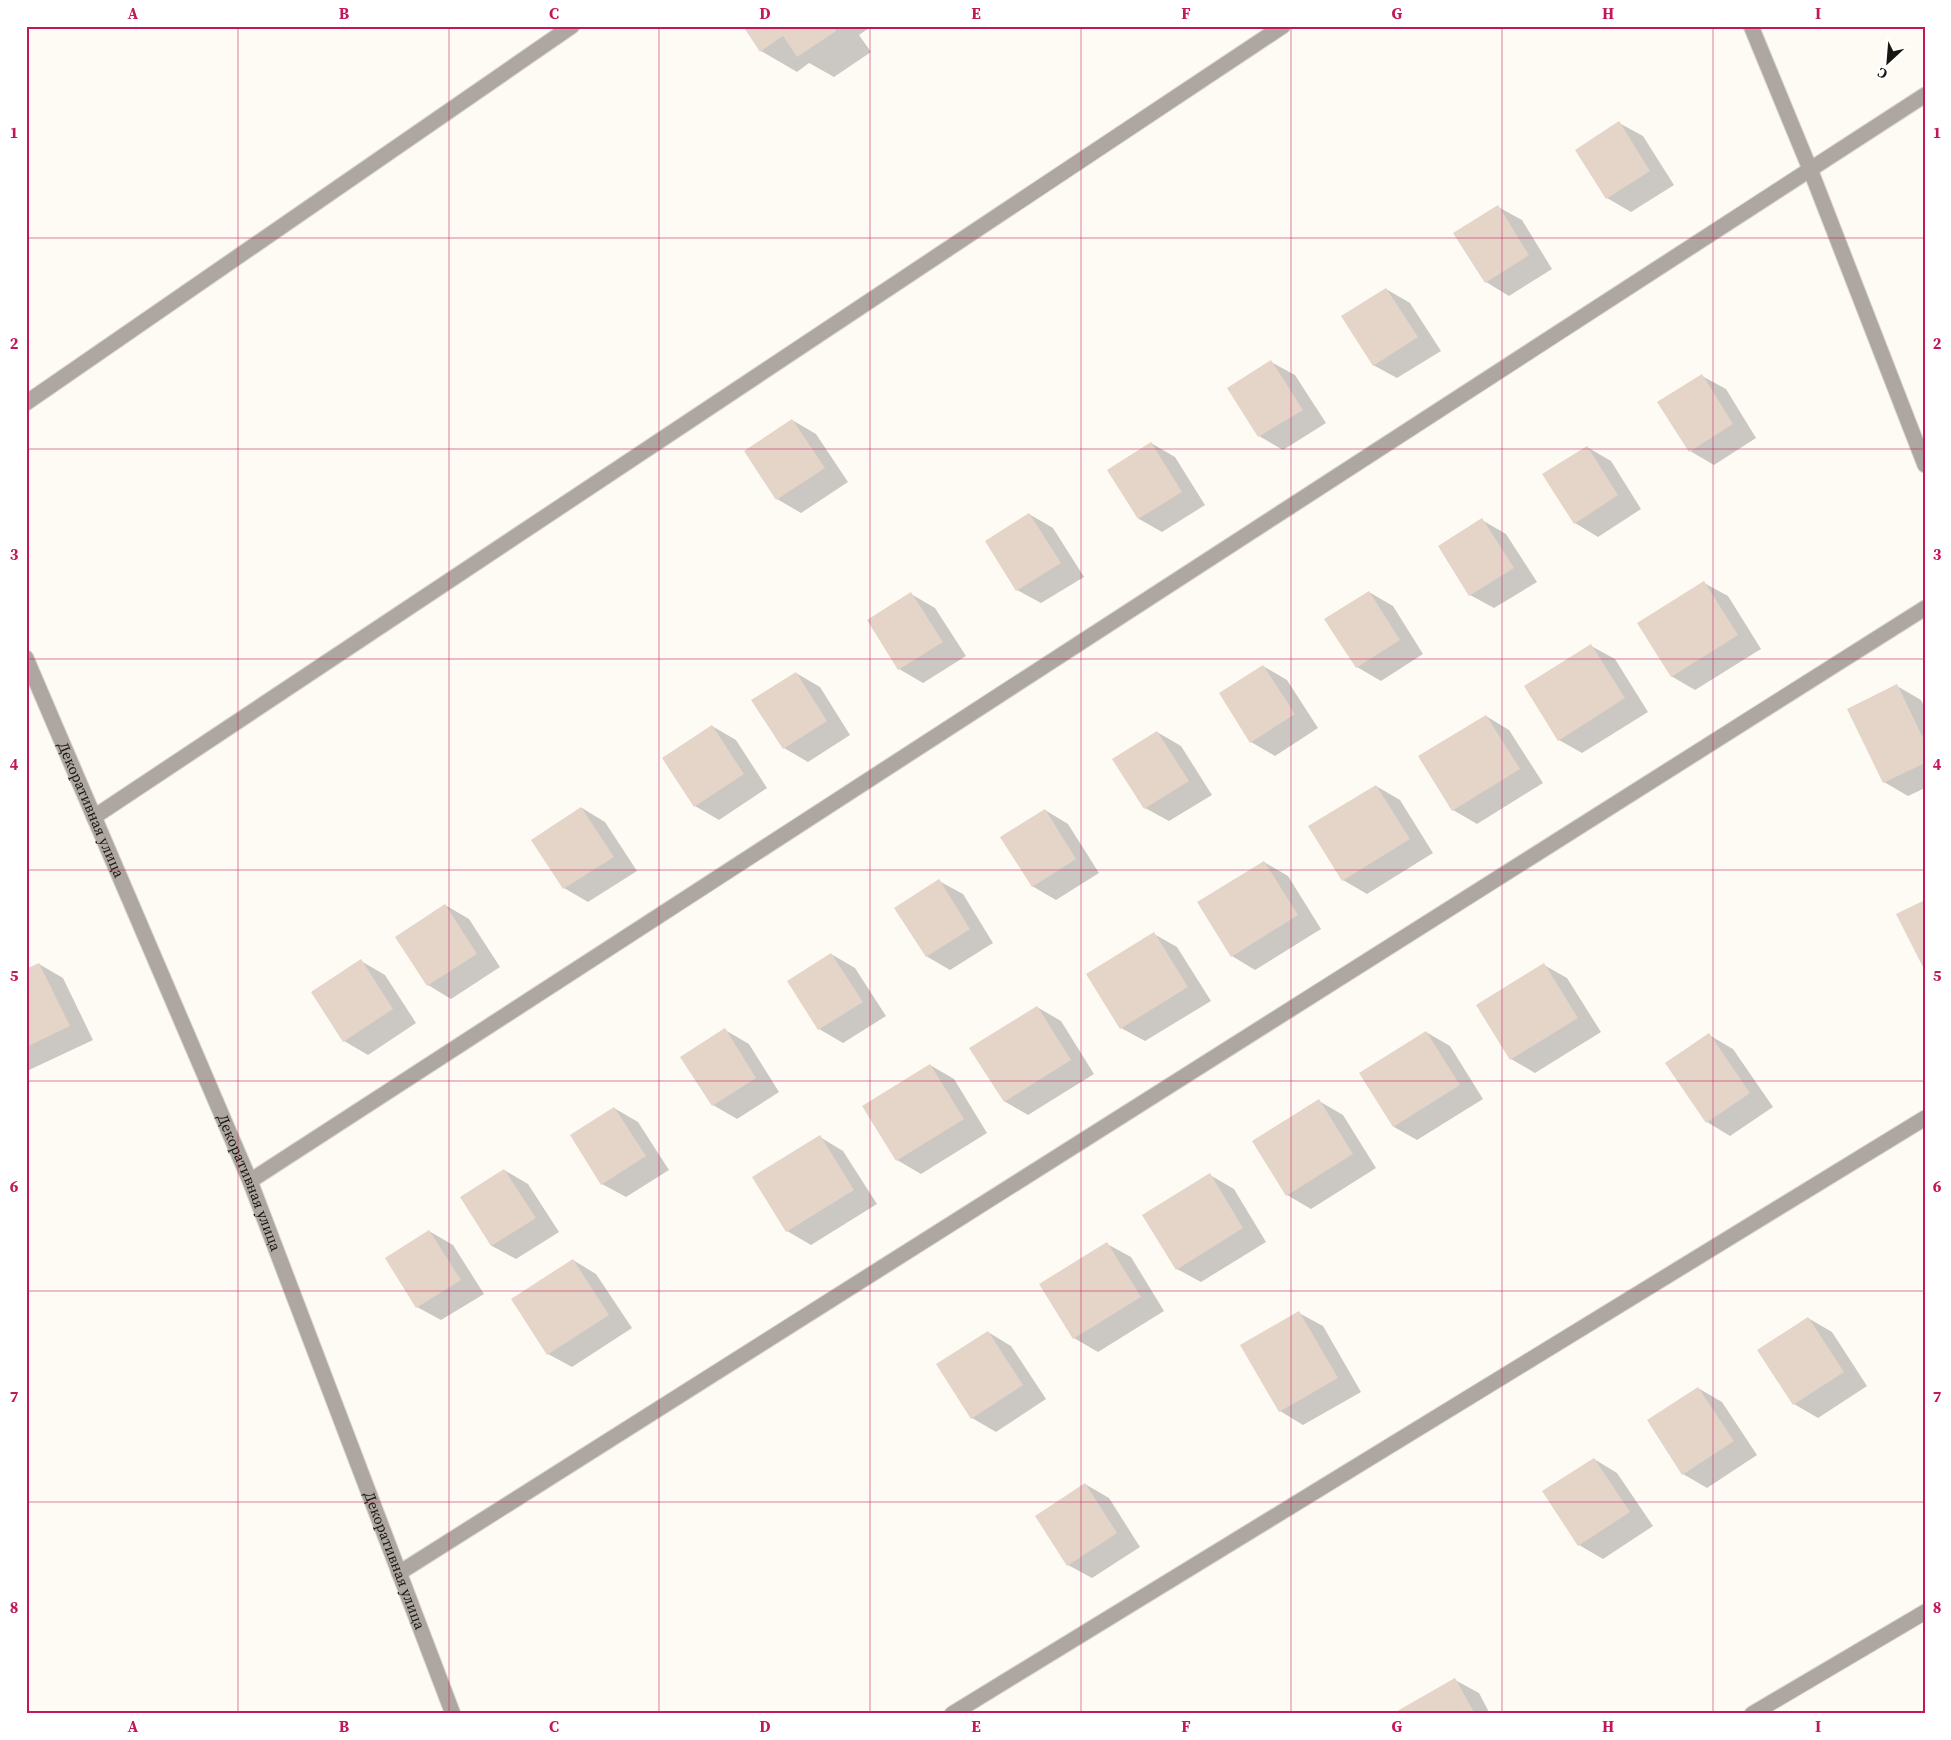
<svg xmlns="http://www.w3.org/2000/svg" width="1951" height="1740" font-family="'Source Serif 4',serif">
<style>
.shadow{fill:#0003}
.building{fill:#e5d4c8}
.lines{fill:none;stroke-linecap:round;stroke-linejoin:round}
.street-casing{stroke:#dad7d0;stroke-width:17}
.street{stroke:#aea7a1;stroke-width:15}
.grid{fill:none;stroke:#c2185b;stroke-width:1;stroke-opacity:0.55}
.labels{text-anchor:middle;stroke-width:4;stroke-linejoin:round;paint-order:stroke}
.street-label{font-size:15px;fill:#1a1711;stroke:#fff}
.neatline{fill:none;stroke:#c2185b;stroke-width:2}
.grid-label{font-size:16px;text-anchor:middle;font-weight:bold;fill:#c2185b}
</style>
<rect width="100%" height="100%" fill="#fefbf4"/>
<g class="shadow">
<path d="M744,26H872L859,35L871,52L834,77L809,63L797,72L761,51Z"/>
<path d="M1619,123L1643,136L1674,185L1631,212L1607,198Z"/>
<path d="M1498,207L1522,220L1552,269L1509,296L1486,282Z"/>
<path d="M1386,289L1410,303L1441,351L1397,378L1373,365Z"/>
<path d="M1271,362L1295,375L1326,423L1283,450L1259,436L1229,388Z"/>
<path d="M1702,376L1726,389L1756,438L1714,465L1690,451Z"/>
<path d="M792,420L816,434L848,482L801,513L777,499Z"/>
<path d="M1151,443L1175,457L1205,505L1162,532L1139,519Z"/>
<path d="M1587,447L1611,461L1641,509L1598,537L1575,523Z"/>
<path d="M1029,514L1053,528L1084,577L1041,603L1017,590Z"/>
<path d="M1482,520L1506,534L1537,582L1494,608L1470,595Z"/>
<path d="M1704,583L1728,596L1761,649L1695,690L1671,676Z"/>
<path d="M1369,592L1393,606L1423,654L1381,681L1357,667Z"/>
<path d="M911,594L935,608L966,656L923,683L899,669L868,621Z"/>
<path d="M1591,646L1615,659L1648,712L1582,753L1559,740Z"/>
<path d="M1263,666L1287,680L1318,728L1275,756L1251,742Z"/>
<path d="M796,673L820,687L850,735L808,762L784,748Z"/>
<path d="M1897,686L1921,700L1925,708V788L1908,796L1884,782L1849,709Z"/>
<path d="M1486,716L1509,730L1543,783L1477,824L1453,810Z"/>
<path d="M712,726L736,740L767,788L719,820L695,806L664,758Z"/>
<path d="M1157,732L1181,746L1212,795L1169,821L1145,808Z"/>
<path d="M1376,786L1400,800L1433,853L1367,894L1343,880L1310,827Z"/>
<path d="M582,808L605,822L637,871L588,902L564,888L533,840Z"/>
<path d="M1045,810L1068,824L1099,873L1056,900L1032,886Z"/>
<path d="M1264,862L1288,876L1321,929L1255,970L1232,956Z"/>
<path d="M939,881L963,894L993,943L950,970L926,956Z"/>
<path d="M445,905L469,919L500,967L451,999L428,985Z"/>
<path d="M1154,934L1177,947L1211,1001L1145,1041L1121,1028Z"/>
<path d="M831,954L855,968L886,1016L843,1043L819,1029Z"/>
<path d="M361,961L385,975L416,1023L368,1055L344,1041Z"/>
<path d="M39,964L63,978L93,1040L27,1071L26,970Z"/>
<path d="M1544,965L1567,978L1601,1032L1535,1073L1511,1059Z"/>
<path d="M1037,1007L1061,1021L1094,1074L1028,1115L1004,1101Z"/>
<path d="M725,1030L749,1044L779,1092L737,1119L713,1105Z"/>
<path d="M1426,1032L1450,1046L1483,1099L1417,1140L1394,1127Z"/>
<path d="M1709,1035L1733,1049L1773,1107L1730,1136L1707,1122Z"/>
<path d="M930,1065L954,1079L987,1133L921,1174L897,1160Z"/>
<path d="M1319,1101L1343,1115L1376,1168L1311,1209L1287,1195Z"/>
<path d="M614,1108L638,1122L669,1170L626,1197L602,1184Z"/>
<path d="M820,1137L843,1151L877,1204L811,1245L787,1231Z"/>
<path d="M504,1170L528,1184L559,1232L516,1259L492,1246L462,1197Z"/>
<path d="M1210,1175L1234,1189L1266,1242L1201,1282L1177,1269Z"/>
<path d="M429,1231L453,1245L484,1294L441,1320L417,1307Z"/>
<path d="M1107,1244L1131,1257L1164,1311L1098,1352L1074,1338Z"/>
<path d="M573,1260L596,1274L632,1328L572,1367L548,1354Z"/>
<path d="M1299,1313L1323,1326L1361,1392L1303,1425L1280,1411Z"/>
<path d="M1808,1318L1832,1332L1867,1386L1818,1418L1794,1404Z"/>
<path d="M988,1332L1011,1346L1046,1399L996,1432L972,1418Z"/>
<path d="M1698,1388L1722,1402L1757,1455L1707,1488L1683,1474Z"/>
<path d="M1594,1459L1617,1473L1653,1526L1603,1559L1579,1545Z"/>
<path d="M1085,1484L1109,1498L1140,1547L1092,1578L1068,1565Z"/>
<path d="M1455,1680L1479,1693L1490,1714H1394Z"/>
</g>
<g class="building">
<path d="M743,26H833L836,31L797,57L783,36L760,52Z"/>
<path d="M1619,121L1650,171L1606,199L1575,150Z"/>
<path d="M1498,205L1529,255L1485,283L1453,233Z"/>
<path d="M1386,288L1418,337L1373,366L1341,316Z"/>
<path d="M1271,360L1303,410L1258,437L1227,388Z"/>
<path d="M1702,374L1733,424L1689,452L1657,402Z"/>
<path d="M792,419L825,468L776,500L744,451Z"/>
<path d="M1151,442L1182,492L1138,519L1107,470Z"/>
<path d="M1587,446L1618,495L1574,524L1542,474Z"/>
<path d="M1029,513L1061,563L1016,591L985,541Z"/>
<path d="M1482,518L1514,568L1469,596L1438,546Z"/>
<path d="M1704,581L1738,635L1671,677L1637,623Z"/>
<path d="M1369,591L1400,640L1356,668L1324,619Z"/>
<path d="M911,592L943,642L898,670L867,620Z"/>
<path d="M1591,644L1625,698L1558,741L1524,686Z"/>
<path d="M1263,665L1295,714L1250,743L1219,693Z"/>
<path d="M796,672L827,721L783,749L751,700Z"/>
<path d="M1897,684L1925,742V763L1883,783L1847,709Z"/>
<path d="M1486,715L1520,769L1452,811L1418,756Z"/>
<path d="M712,725L744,774L694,807L662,758Z"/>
<path d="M1157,731L1189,781L1144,809L1112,759Z"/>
<path d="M1376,785L1410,839L1342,881L1308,826Z"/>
<path d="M581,807L614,857L563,889L531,840Z"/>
<path d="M1045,809L1076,859L1032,887L1000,837Z"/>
<path d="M1264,861L1298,915L1231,957L1197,902Z"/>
<path d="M939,879L970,929L926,957L894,908Z"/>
<path d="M1925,900V971L1896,914Z"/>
<path d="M445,904L477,954L427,986L395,937Z"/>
<path d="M1154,932L1188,987L1120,1029L1086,974Z"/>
<path d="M831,953L863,1002L818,1030L787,981Z"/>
<path d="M361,959L393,1009L343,1042L311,992Z"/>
<path d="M39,963L70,1026L26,1047V969Z"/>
<path d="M1544,963L1578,1018L1510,1060L1476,1005Z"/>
<path d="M1037,1006L1071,1060L1004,1102L969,1048Z"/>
<path d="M725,1028L756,1078L712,1106L680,1057Z"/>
<path d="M1426,1031L1460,1085L1393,1127L1359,1073Z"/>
<path d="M1709,1033L1750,1093L1706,1123L1665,1063Z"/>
<path d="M930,1064L964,1119L896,1161L862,1106Z"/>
<path d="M1319,1099L1353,1154L1286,1196L1252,1141Z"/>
<path d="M614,1107L646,1156L601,1185L570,1135Z"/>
<path d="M820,1135L854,1190L786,1232L752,1177Z"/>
<path d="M504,1169L536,1218L491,1246L460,1197Z"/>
<path d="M1210,1173L1243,1228L1176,1270L1142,1215Z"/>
<path d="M429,1230L461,1280L416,1308L385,1258Z"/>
<path d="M1107,1242L1141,1297L1073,1339L1039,1284Z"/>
<path d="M573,1259L609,1315L547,1355L511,1299Z"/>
<path d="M1299,1311L1338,1378L1279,1412L1240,1345Z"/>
<path d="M1808,1317L1844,1372L1793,1405L1757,1350Z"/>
<path d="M988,1331L1023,1385L971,1419L936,1364Z"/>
<path d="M1698,1387L1734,1441L1682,1475L1647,1420Z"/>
<path d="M1594,1458L1630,1512L1578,1546L1542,1491Z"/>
<path d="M1085,1483L1117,1533L1067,1566L1035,1516Z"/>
<path d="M1455,1678L1475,1714H1392Z"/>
</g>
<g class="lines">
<g class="street-casing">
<g id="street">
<path d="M1751,26L1812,174L1925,465"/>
<path d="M26,403L572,26"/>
<path id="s1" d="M26,658L250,1181L453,1714"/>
<path d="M94,817L1283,26"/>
<path d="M250,1181L1925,95"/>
<path d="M399,1573L1925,608"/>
<path d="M952,1714L1925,1118"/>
<path d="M1752,1714L1925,1612"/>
</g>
</g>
<use href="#street" class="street"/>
</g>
<path class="grid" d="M238,26V1714M449,26V1714M659,26V1714M870,26V1714M1081,26V1714M1291,26V1714M1502,26V1714M1713,26V1714M26,238H1925M26,449H1925M26,659H1925M26,870H1925M26,1081H1925M26,1291H1925M26,1502H1925"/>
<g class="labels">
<g class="street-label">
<text dy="5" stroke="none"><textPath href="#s1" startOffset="165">Декоративная улица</textPath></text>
<text dy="5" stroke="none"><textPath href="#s1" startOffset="570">Декоративная улица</textPath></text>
<text dy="5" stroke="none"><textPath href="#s1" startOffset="975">Декоративная улица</textPath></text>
</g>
</g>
<rect width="1951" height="1740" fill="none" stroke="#ffffff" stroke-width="55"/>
<g transform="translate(1888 62) rotate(206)" stroke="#ffffff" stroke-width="4" paint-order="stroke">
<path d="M0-4L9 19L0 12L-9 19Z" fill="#1a1711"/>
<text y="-8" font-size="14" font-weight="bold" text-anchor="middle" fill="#1a1711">С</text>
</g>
<rect x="28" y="28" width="1896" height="1684" class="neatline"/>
<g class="grid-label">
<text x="133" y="19">A</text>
<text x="344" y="19">B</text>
<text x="554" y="19">C</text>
<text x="765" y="19">D</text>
<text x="976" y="19">E</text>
<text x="1186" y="19">F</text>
<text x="1397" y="19">G</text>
<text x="1608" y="19">H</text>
<text x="1818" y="19">I</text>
<text x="14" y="138">1</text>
<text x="1937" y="138">1</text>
<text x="14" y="349">2</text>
<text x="1937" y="349">2</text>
<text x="14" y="560">3</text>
<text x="1937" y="560">3</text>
<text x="14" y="770">4</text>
<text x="1937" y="770">4</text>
<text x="14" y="981">5</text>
<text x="1937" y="981">5</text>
<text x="14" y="1192">6</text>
<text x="1937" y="1192">6</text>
<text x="14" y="1402">7</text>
<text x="1937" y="1402">7</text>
<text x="14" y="1613">8</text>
<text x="1937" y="1613">8</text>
<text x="133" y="1732">A</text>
<text x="344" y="1732">B</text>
<text x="554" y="1732">C</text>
<text x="765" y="1732">D</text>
<text x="976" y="1732">E</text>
<text x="1186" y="1732">F</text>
<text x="1397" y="1732">G</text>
<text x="1608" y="1732">H</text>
<text x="1818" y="1732">I</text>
</g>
</svg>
